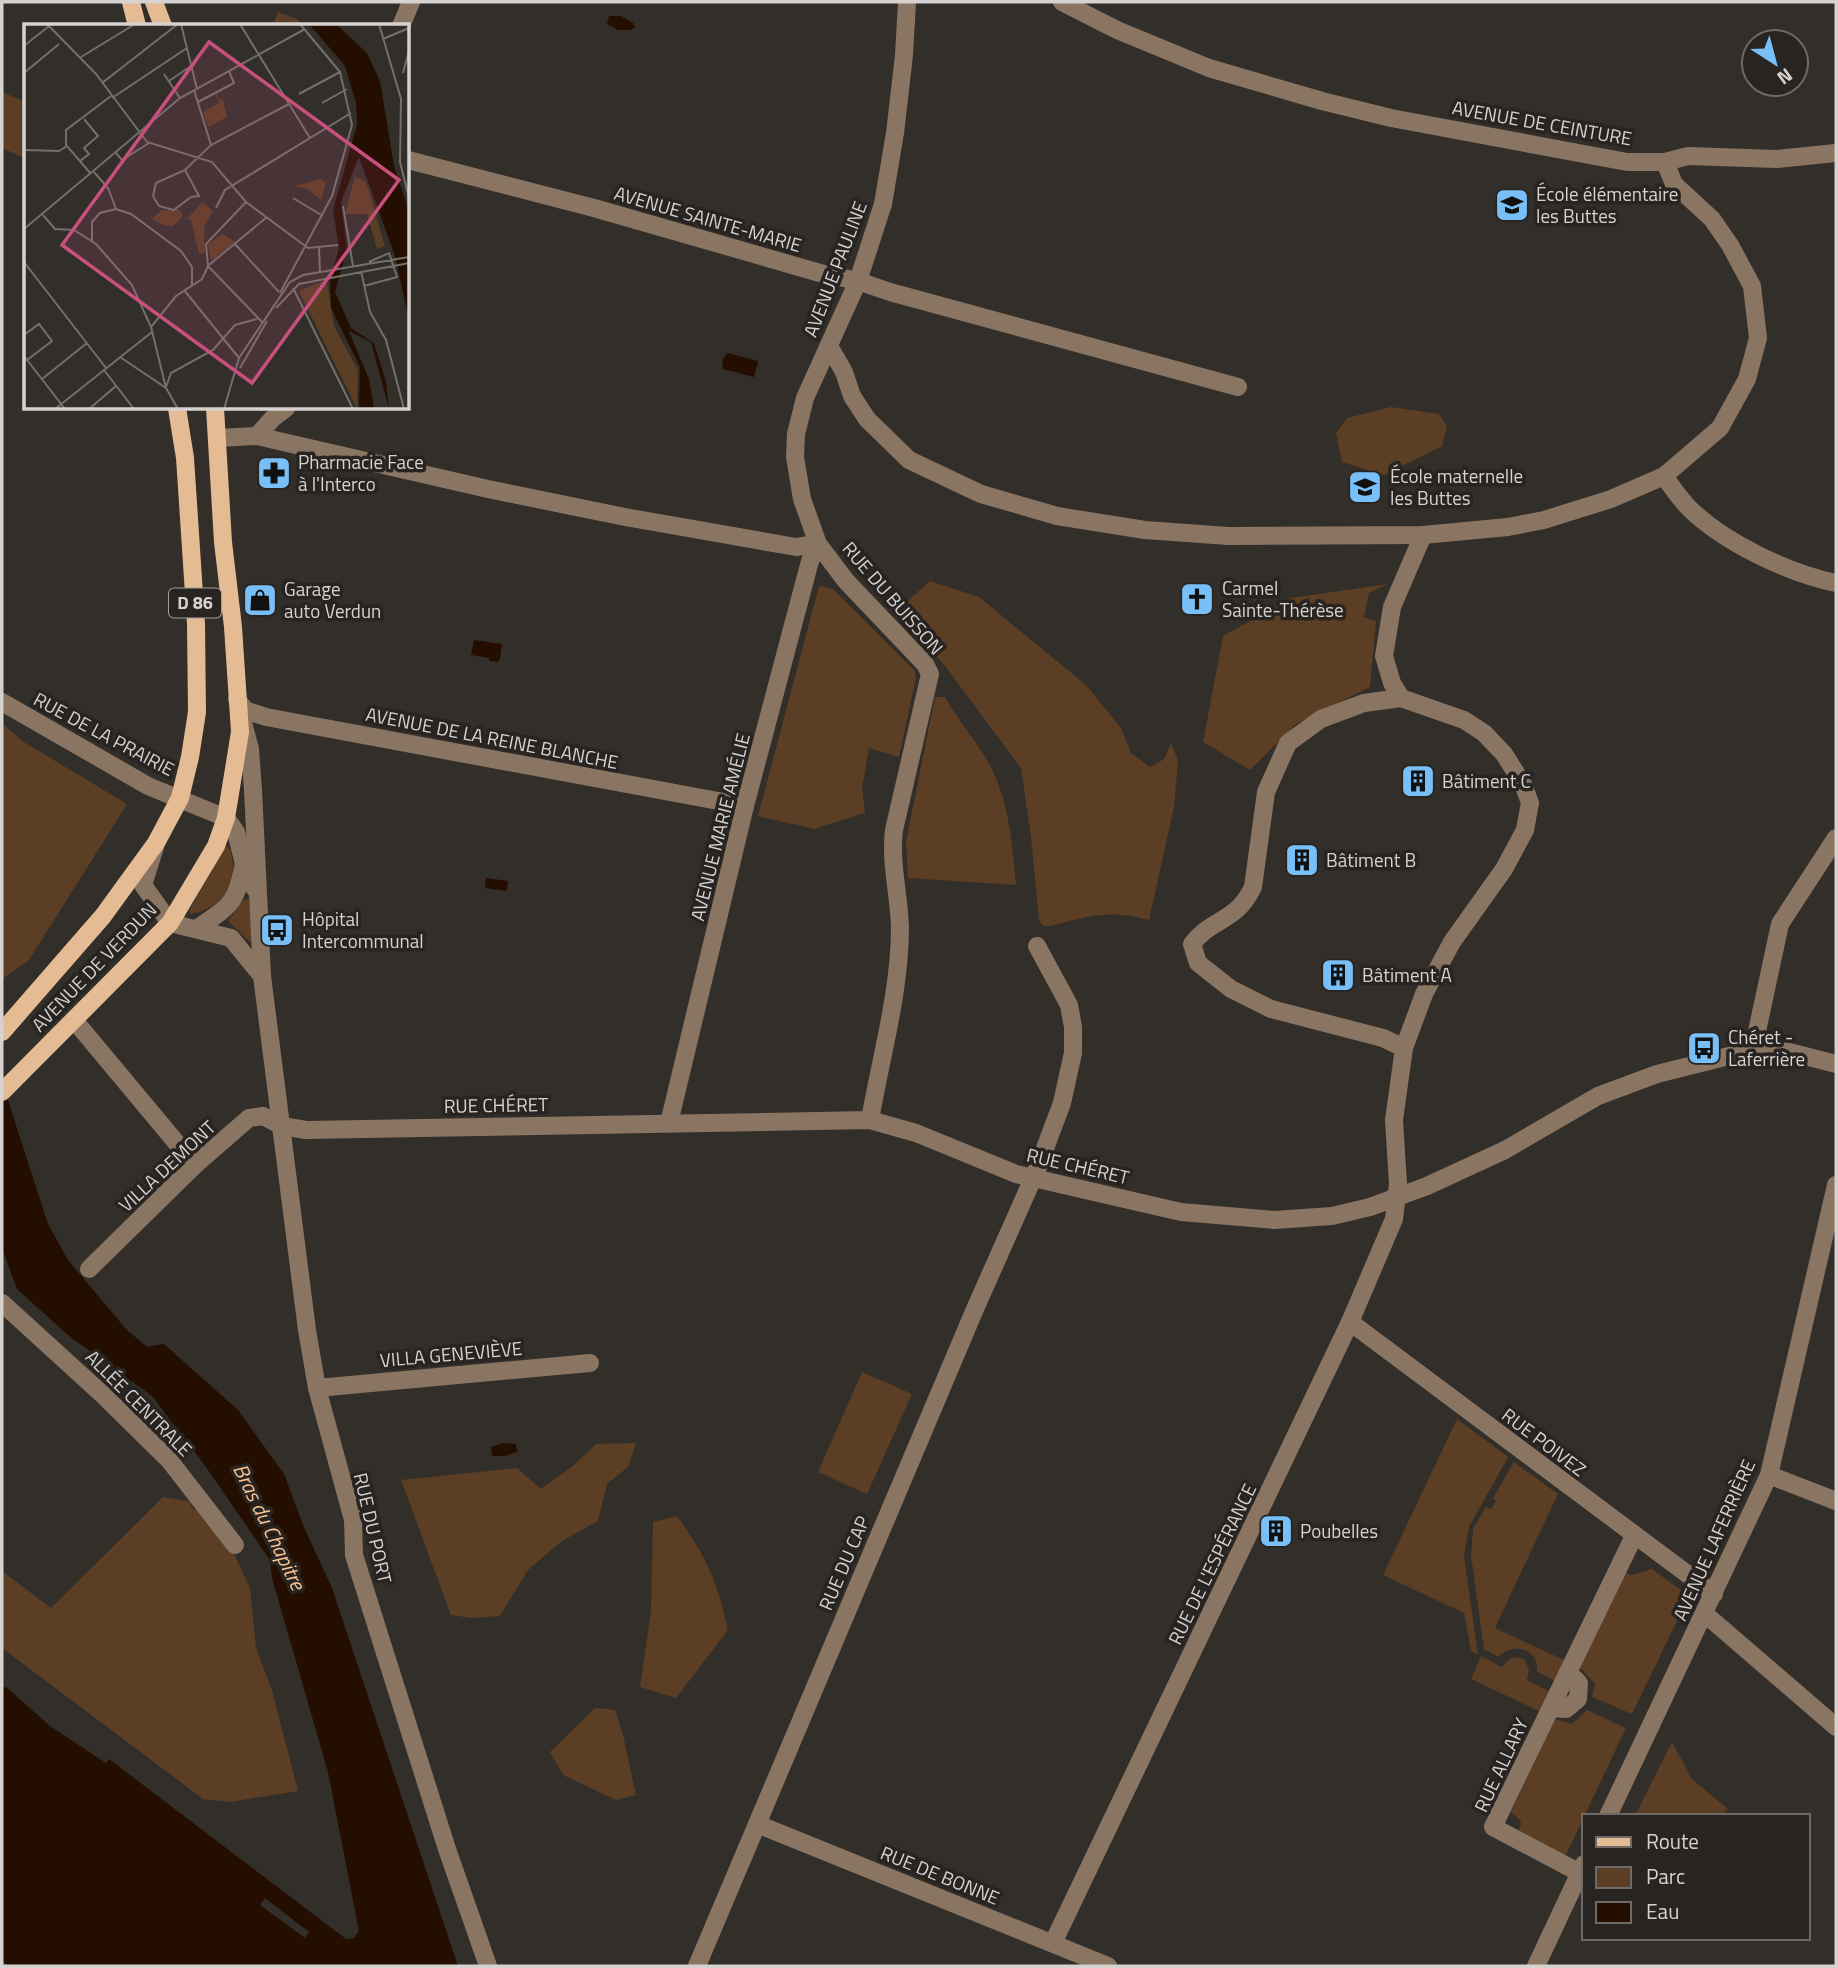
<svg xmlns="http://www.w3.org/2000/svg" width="1838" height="1968" font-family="'Titillium Web',sans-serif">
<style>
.green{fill:#5b3e23}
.water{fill:#230e00}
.pier{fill:#322e2a}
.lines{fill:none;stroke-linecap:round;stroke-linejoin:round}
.minor{stroke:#8a7563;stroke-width:18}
.major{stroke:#e5bb94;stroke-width:18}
.labels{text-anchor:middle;stroke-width:7;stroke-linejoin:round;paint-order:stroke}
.shield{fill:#282421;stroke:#a19e9c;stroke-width:2}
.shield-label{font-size:18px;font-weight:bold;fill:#d5d2d0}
.street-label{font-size:19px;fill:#d5d2d0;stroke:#282421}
.poi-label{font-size:19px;fill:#d5d2d0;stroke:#282421;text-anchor:start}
.water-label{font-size:21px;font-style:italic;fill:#f9c390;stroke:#282421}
.inset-road{fill:none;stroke:#73706c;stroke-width:2}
.view{fill:#c8507e;fill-opacity:0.15;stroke:#c8507e;stroke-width:3.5}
.inset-edge{fill:none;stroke:#d5d2d0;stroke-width:3.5}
</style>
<rect width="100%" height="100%" fill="#322e2a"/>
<g class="green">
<path d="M278,12L297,19L305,26H273Z"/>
<path d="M2,92L26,102V159L2,148Z"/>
<path d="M1391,407L1439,414L1447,426L1442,446L1384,475L1342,462L1336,433L1347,418Z"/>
<path d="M930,581L979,597L1086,685L1121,728L1131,753L1150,767L1164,759L1171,743L1178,760L1174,807L1149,920C1109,909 1089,916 1050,926H1044L1039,921L1031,837L1021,768L942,662L894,613Z"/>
<path d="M1388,584L1369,593L1364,617L1376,621L1370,687L1296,724L1250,770L1203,742L1223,636L1291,598Z"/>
<path d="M819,586L833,589L915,671L916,678L899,757L869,748L862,789L865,813L814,829L758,816Z"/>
<path d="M935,697H945C957,719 974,738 987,760C1009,798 1012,842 1016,885L908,878L906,842Z"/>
<path d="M2,723L22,741L127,804L29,960L2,979Z"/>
<path d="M226,846L230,849C231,856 234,865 234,872C233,894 211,911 191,914L189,911Z"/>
<path d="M249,899L253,941L250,942L228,921L244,900Z"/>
<path d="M862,1372L912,1394L867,1494L818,1472Z"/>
<path d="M1457,1419L1508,1457L1469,1527L1464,1556L1478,1655L1471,1651L1464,1613L1383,1575Z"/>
<path d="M636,1443L628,1467L607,1484L598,1521L562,1541L528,1570L500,1616L472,1618L451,1615L401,1480L517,1468L541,1489L574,1465L596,1444Z"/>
<path d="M1514,1462L1558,1494L1495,1628L1566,1661L1556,1681L1537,1672C1540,1649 1513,1641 1498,1657L1484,1649L1471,1555L1473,1529L1486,1507L1491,1509L1496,1501L1493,1498Z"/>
<path d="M163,1497L189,1501L193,1509L198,1510L227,1539L250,1588L256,1648L272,1690L298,1791L230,1802L203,1799L2,1648V1571L51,1608Z"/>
<path d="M677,1516C706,1556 718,1582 728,1630L676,1698L640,1687L651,1610L653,1522Z"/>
<path d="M1652,1569L1689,1596L1632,1714L1592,1697L1595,1683L1579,1667L1622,1572L1632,1575Z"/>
<path d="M1481,1656L1502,1667C1509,1658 1514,1654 1525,1660L1529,1670L1527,1680L1551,1692L1541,1712L1471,1679Z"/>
<path d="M595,1708L615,1710L623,1735L636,1795L616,1800L563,1775L550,1752Z"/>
<path d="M1587,1710L1626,1728L1565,1857L1518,1834L1521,1821L1511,1812L1555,1719L1572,1724Z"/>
<path d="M1672,1742L1692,1779L1728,1809L1722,1816H1635Z"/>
</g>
<g class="water">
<path d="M609,16H621L633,23L635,27L631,30H618L607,24Z"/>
<path d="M727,353L758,361L754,377L723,369L722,360Z"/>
<path d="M474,640L502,644L500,659L498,662L489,661V658L471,655Z"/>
<path d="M486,878L508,881L507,891L485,888Z"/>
<path d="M2,1082L48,1224L68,1260L126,1329L147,1347L164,1344L238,1410L284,1474L303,1525L332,1588L458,1966H9L2,1961V1688L6,1687L50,1726L106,1763L109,1759L346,1939L354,1938L359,1931L328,1772L272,1578L270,1560L206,1467L152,1396L69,1336L17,1289L2,1248Z"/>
<path d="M504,1443L516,1444L517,1452L505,1456H492L491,1447Z"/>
</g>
<path class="pier" d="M265,1898L309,1932L305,1938L260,1905Z"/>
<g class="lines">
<g class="minor">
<path d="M1062,2L1117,30L1209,68L1322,101L1391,118L1627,162H1665L1688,156L1777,159L1836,153"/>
<path d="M401,26L411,2"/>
<path d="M408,160L594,208L820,273L858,281L890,292L1238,387"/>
<path d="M829,346L844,372L852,396L867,419L909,460L981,494L1057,516L1145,530L1228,536L1423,535L1508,527L1544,520L1611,499L1664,476L1720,428L1747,379L1758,338L1752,286L1730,245L1712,219L1674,184L1665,162"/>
<path d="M257,436L273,418L286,408"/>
<path d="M217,438L257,436L488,489L625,517L796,547L818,544"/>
<path d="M1664,476C1671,486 1679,497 1687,506C1722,542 1788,573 1836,583"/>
<path d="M1401,698L1364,703L1321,719L1288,743L1266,792L1253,887C1236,923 1211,918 1192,944L1198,963L1231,989L1271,1009L1383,1038L1404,1048"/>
<path d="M237,699L245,710L266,717L745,806"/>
<path d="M2,702L148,786L226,818L236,832L244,864L255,889"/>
<path d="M242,719L250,749L253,790L262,976L307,1330L317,1388L353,1520L354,1555L447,1849L488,1966"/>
<path d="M155,847L143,885L170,923L231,938L262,976"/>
<path d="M198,928C231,905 236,904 244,864"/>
<path d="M74,1020L195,1165"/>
<path d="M1753,1050L1780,924L1836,838"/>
<path d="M870,1120C881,1056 900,992 900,927C899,895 890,862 894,830L930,674L925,664L846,581L818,544L802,499L795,457L796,434L805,398L858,281L883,204L895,133L904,55L907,2"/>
<path d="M669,1123L745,806L810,561L818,544"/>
<path d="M89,1269L195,1165L249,1118L263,1116L282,1126L306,1130L870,1120L916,1133L1016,1174L1181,1212L1274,1220L1332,1216L1370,1207L1427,1186L1505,1150L1598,1096L1657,1074L1753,1050L1774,1048L1836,1064"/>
<path d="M2,1303L103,1395L169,1460L235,1545"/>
<path d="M1350,1322L1714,1594"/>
<path d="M317,1388L590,1363"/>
<path d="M1769,1475L1836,1501"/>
<path d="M1705,1614L1836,1727"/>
<path d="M1551,1708L1566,1709L1578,1699L1579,1683L1568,1672"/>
<path d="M1608,1816L1769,1475L1836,1185"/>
<path d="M757,1824L1108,1966"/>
<path d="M1580,1873L1493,1827L1634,1536"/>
<path d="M1053,1943L1350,1322L1394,1219L1398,1184L1394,1120L1404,1048L1424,994L1452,942L1504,869L1525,830L1530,803L1523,784L1504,754L1484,733L1464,720L1401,698L1392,683L1384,656L1392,607L1423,535"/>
<path d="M697,1966L975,1309L1038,1167L1062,1103L1073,1053V1027L1069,1005L1037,946"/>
<path d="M1536,1966L1584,1864"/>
</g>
<g class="major">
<path d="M131,2L137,26"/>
<path d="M154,2L163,26"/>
<path d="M2,1032L103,916L156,843L180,798L190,757L197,712L196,624L185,458L177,408"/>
<path d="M2,1092L170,923L216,846L226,818L240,732L233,627L223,542L215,408"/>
</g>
</g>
<defs>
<g id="school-square" transform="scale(1.75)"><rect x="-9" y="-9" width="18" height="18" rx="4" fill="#78bff7" stroke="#282421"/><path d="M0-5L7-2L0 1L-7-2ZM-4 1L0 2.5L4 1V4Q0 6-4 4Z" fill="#111"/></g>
<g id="pharmacy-square" transform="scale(1.75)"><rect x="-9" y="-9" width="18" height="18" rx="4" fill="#78bff7" stroke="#282421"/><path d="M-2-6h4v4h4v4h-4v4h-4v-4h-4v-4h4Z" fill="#111"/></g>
<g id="church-square" transform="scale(1.75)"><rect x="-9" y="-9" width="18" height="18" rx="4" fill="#78bff7" stroke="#282421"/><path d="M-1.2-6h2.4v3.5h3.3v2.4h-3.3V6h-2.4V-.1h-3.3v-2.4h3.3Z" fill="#111"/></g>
<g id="shop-square" transform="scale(1.75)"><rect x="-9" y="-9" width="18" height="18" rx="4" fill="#78bff7" stroke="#282421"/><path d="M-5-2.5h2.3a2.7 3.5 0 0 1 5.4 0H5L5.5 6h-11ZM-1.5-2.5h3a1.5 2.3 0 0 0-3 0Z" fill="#111"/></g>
<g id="building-square" transform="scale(1.75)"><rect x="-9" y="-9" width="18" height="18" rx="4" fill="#78bff7" stroke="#282421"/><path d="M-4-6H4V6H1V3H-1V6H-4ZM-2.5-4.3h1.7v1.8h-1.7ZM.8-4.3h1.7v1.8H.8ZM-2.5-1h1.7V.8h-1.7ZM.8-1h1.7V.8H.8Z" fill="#111"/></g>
<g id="bus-square" transform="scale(1.75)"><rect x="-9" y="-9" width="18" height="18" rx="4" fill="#78bff7" stroke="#282421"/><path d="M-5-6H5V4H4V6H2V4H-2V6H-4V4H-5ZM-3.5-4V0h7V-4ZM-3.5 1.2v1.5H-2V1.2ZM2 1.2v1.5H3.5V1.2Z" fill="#111"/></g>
</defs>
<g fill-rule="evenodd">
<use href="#school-square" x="1512" y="205"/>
<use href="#pharmacy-square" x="274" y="473"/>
<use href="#school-square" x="1365" y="487"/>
<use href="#church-square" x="1197" y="599"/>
<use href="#shop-square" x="260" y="600"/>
<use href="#building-square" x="1418" y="781"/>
<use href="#building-square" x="1302" y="860"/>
<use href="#bus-square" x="277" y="930"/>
<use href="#building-square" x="1338" y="975"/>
<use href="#bus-square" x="1704" y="1048"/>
<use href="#building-square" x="1276" y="1531"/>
</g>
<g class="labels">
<rect class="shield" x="169" y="588.5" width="52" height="29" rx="5"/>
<g class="shield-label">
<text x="195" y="609">D 86</text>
</g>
<g class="street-label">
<text transform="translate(1542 123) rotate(10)" y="7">AVENUE DE CEINTURE</text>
<text transform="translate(708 219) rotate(16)" y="7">AVENUE SAINTE-MARIE</text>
<text transform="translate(835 269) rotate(-69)" y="7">AVENUE PAULINE</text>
<text transform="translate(893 598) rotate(49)" y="7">RUE DU BUISSON</text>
<text transform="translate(104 734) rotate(28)" y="7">RUE DE LA PRAIRIE</text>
<text transform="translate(492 738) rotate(11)" y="7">AVENUE DE LA REINE BLANCHE</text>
<text transform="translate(720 827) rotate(-76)" y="7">AVENUE MARIE AMÉLIE</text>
<text transform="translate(94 967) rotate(-46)" y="7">AVENUE DE VERDUN</text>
<text transform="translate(496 1105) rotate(-1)" y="7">RUE CHÉRET</text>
<text transform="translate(167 1166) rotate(-43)" y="7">VILLA DEMONT</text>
<text transform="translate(1078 1166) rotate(13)" y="7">RUE CHÉRET</text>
<text transform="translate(451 1354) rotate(-5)" y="7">VILLA GENEVIÈVE</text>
<text transform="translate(139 1403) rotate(45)" y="7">ALLÉE CENTRALE</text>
<text transform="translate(1544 1442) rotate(37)" y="7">RUE POIVEZ</text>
<text transform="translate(373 1528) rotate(77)" y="7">RUE DU PORT</text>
<text transform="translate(1714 1540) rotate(-66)" y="7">AVENUE LAFERRIÈRE</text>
<text transform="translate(844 1563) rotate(-67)" y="7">RUE DU CAP</text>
<text transform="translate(1212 1564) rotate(-64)" y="7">RUE DE L'ESPÉRANCE</text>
<text transform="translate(1501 1765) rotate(-65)" y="7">RUE ALLARY</text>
<text transform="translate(940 1875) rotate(22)" y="7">RUE DE BONNE</text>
</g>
<g class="poi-label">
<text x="1536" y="201">École élémentaire<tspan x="1536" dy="22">les Buttes</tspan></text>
<text x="298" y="469">Pharmacie Face<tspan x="298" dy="22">à l'Interco</tspan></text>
<text x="1390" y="483">École maternelle<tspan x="1390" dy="22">les Buttes</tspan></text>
<text x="1222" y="595">Carmel<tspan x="1222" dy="22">Sainte-Thérèse</tspan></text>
<text x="284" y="596">Garage<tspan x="284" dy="22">auto Verdun</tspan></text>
<text x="1442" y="788">Bâtiment C</text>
<text x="1326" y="867">Bâtiment B</text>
<text x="302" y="926">Hôpital<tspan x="302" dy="22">Intercommunal</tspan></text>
<text x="1362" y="982">Bâtiment A</text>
<text x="1728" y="1044">Chéret -<tspan x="1728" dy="22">Laferrière</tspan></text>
<text x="1300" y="1538">Poubelles</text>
</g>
<g class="water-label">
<text transform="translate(269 1527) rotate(64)" y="7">Bras du Chapitre</text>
</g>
</g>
<g transform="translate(24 24)">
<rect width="385" height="385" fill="#322e2a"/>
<path d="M197,67L203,93L184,103L179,88L195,79L191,70L193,69L194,75L198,76ZM331,152L342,158L361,222L353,225L343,190H321ZM297,155L302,159L297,176L283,165L270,162ZM178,178L189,187L180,203L181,229H175L167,196L163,195ZM138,186H156L159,192L149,202L139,201L128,195ZM199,210L211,218L187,237L184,220ZM297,258H303L310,302L334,346L333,385L275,267Z" fill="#5b3e23"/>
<path d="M285,0H312L343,29L356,57L370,142L385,188V296L371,232L335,133L317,178L323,225L311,268L327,304L350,319L362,358L365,385L347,318L325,307L320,296L345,355L350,385H335L336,343L307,284L306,255L315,224L309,186L333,101L332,79L321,42Z" fill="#230e00"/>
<path class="inset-road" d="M23,0L72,50L123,118L188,138L222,178L284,224L314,221M157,0L173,65M216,0L286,114M355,0L377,75L376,138L385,174M359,15L385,4M0,22L25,2M57,33L111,0M0,49L35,20M379,49L385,27M140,50L156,74M145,57L167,42M78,59L154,0M170,66L187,121M275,70L316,48M88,74L163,24M174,78L210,59L205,47M298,79L323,65M0,126L35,127L43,122M92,129L98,136L125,119M56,137L65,130L60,124L74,112L60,95M70,148L84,164L92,185M67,150L42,121V106L87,72M269,174L299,192M222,178L182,220L184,242L238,298M135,182L129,172L132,159L161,146L187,121L265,80M135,182L150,186L167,173L175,172L161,146M319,182L329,242M192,184L201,166L327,89M19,191L31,205L50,206L72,220L108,261L127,303M0,205L156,74L281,5M68,218V198L76,189L92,185L107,190L157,227L168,243V261M211,220L255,268M295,224L296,248M0,238L82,344M185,241L243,193M337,247L346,288L362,316L380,385M340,262L373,253L365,229L345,238M269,264L329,385M160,266L215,334M256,269L308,172L328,101L316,48L276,0M252,284L275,260L385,239M0,311L15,300L28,317L3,336M0,332L41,385M96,333L142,364L154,385M216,344L243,297M80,346L110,385M18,355L63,319M142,363L147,349L189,326L211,301L233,295M142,364L127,303L152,272L178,255L184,242M31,385L128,308M65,385L92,362M200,385L215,334L266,258L279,251L385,233"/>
<path class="view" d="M185,18L375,156L228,359L38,221Z"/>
<rect width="385" height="385" class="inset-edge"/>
</g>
<rect width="1838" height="1968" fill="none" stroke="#d5d2d0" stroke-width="7"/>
<rect x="1582" y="1814" width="228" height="126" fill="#282421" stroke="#6d6a67" stroke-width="2"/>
<rect x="1596" y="1837" width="35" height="10" fill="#e5bb94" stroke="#6d6a67" stroke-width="2"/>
<text x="1646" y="1849" font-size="21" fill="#d5d2d0">Route</text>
<rect x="1596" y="1867" width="35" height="21" fill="#5b3e23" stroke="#6d6a67" stroke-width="2"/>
<text x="1646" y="1884" font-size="21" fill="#d5d2d0">Parc</text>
<rect x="1596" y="1902" width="35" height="21" fill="#230e00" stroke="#6d6a67" stroke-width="2"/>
<text x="1646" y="1919" font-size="21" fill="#d5d2d0">Eau</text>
<g transform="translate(1775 63) rotate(144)"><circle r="33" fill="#282421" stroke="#6d6a67" stroke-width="2"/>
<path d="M0-5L12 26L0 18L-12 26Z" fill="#78bff7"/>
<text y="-10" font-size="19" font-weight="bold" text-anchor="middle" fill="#d5d2d0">N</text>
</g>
</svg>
